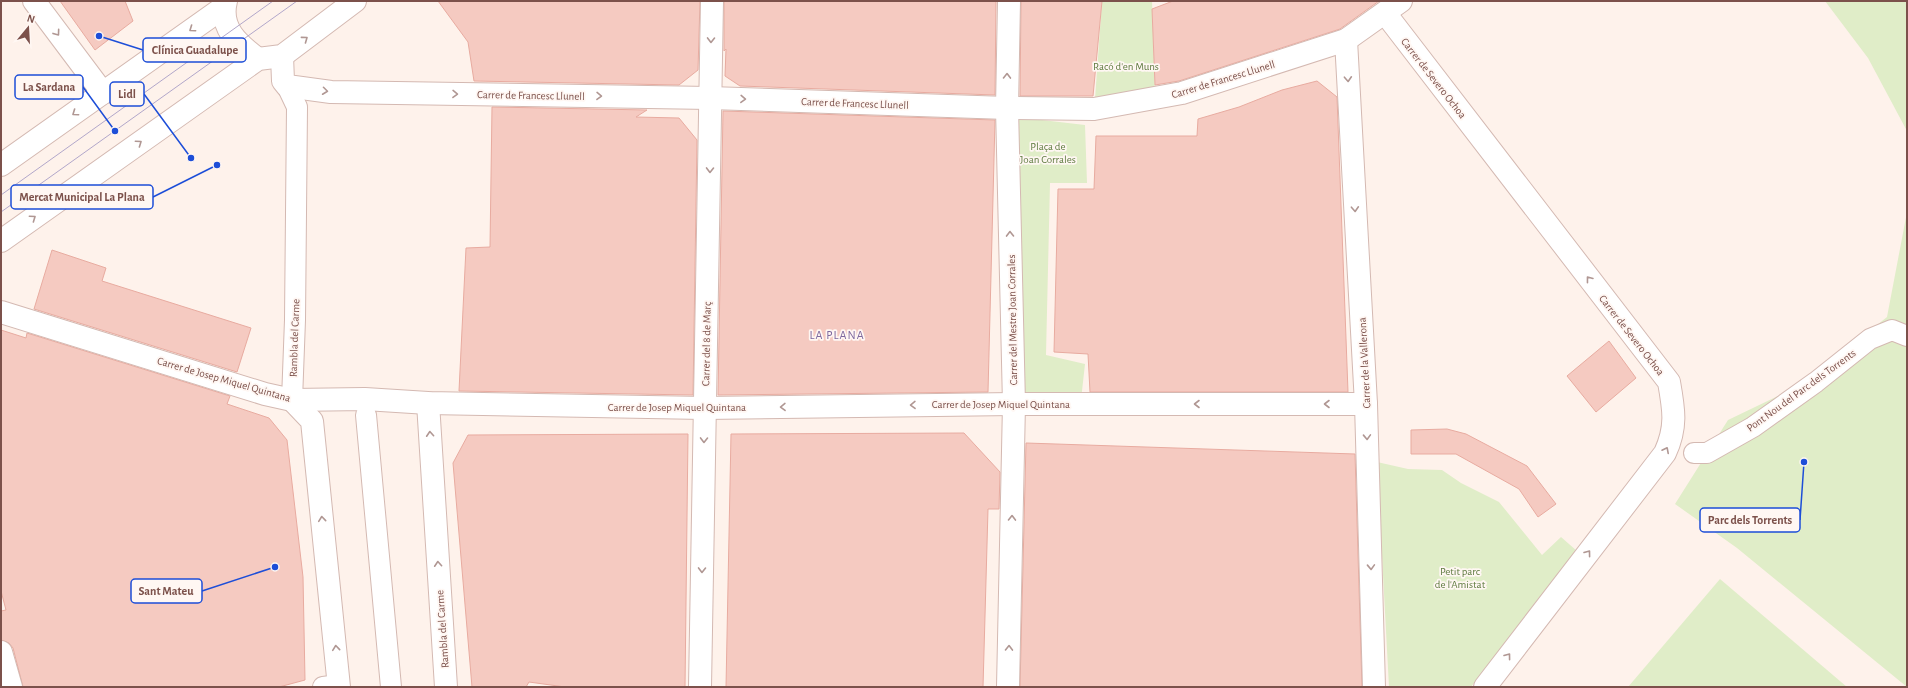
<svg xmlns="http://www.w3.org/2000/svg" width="1908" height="688" font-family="'Alegreya Sans',sans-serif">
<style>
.green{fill:#e0edc8}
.building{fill:#f5cac1;stroke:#e8aba0}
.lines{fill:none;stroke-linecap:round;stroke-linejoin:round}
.pedestrian-casing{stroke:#d4b9b2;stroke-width:22}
.minor-casing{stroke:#d4b9b2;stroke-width:24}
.tertiary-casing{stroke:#d4b9b2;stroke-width:24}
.pedestrian{stroke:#fff;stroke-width:20}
.minor{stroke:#fff;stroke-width:22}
.tertiary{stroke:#fff;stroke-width:22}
.tram{stroke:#b2a7ca;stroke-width:1}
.oneway{stroke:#b09793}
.labels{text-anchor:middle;stroke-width:3.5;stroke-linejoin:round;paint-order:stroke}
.park-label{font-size:11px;fill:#5f7b40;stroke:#fff7f3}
.street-label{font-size:11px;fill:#7c514b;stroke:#fff7f3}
.neighbourhood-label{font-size:12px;letter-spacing:1px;fill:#7f689e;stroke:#fff7f3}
.leader{fill:none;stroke:#1d4ed8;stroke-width:1.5}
.callout-dot{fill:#1d4ed8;stroke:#fff7f3;stroke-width:1.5}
.callout{fill:#fff7f3;stroke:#1d4ed8;stroke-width:1.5}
.callout-label{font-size:12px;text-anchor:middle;font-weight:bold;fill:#7c514b}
</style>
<rect width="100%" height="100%" fill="#fef2eb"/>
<g class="green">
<path d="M1102,1H1152L1155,93L1095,99Z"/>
<path d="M1825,1H1907V131L1868,58Z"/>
<path d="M1016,117L1085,125L1087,183H1050L1046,355L1085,364L1081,400L1017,399Z"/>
<path d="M1907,212V687L1737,548L1675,504L1728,420L1780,395L1817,373L1887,317Z"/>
<path d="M1377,462L1408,469L1442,470L1461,483L1499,502L1542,555L1561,537L1577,551L1471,687H1389Z"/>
<path d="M1720,579L1847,687H1628Z"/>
</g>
<g class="building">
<path d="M60,1H125L133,21L95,50Z"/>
<path d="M438,1H700L698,70L679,85L474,81L468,42Z"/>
<path d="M724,1H996L995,95L740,86L725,76L726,49L724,51Z"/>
<path d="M1021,1H1102L1093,96H1020Z"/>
<path d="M1173,1H1379L1340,29L1179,81L1155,85L1152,9Z"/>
<path d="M1317,81L1337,97L1348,392H1090L1088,354L1054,352L1058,189H1094L1096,136H1197L1198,119L1239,107L1282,90Z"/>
<path d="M492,107L647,110L636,117L679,118L697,140L693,395L459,391L466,248L490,247Z"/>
<path d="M723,111L995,120L988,392L718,395Z"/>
<path d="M52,250L106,268L102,281L251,328L237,372L34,309Z"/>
<path d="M1,330L26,338L27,333L230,396L227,404L269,418L287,440L303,577L305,680L279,687H23L13,648L9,643L1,640V611L6,610L1,591Z"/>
<path d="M1609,341L1636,378L1596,412L1567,376Z"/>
<path d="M1447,429L1466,434L1527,466L1556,504L1538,517L1519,489L1456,454H1411V430Z"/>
<path d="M964,433L1000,472L999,509H988L983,687H726L731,434Z"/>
<path d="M688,434L685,687H565L529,682L526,687H472L453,463L468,435Z"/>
<path d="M1026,443L1355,454L1362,687H1020Z"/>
</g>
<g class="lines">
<g class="pedestrian-casing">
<g id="pedestrian">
<path d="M287,86L297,107L295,320L292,400"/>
<path d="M366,415L391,687"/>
<path d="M1694,453H1707L1753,427L1816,382L1870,339L1892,330L1907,336"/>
<path d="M323,687L339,685"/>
</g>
</g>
<g class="minor-casing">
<g id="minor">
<path d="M34,1L103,93"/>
<path d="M1385,13L1669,382C1674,410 1677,427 1665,453L1485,687"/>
<path d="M1346,40L1366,404L1374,687"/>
<path d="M282,56L283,81L287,86L331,92L710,98L1007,108L1094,109L1182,93L1346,40L1401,1"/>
<path d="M1,312L265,394L292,400L365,399L428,403L704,408L1014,404H1366"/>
<path d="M292,400L312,421L339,687"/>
<path d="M428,403L446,687"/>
<path d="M1,652L11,687"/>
<path d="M700,687L712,1"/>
<path d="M1008,687L1014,404L1007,108L1009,1"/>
</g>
</g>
<g class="tertiary-casing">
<g id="tertiary">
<path d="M226,1C219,28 238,44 258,59"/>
<path d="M1,165L224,7"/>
<path d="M1,241L258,59L282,56L355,1"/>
</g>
</g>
<use href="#pedestrian" class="pedestrian"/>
<use href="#minor" class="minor"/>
<use href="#tertiary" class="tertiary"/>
<g class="tram">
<path d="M1,195L273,1"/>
<path d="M1,212L297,1"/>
</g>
</g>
<defs><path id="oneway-chevron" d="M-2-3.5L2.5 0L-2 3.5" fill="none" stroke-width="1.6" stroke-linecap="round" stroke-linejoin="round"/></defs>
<g class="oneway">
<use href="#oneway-chevron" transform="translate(192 29) rotate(145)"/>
<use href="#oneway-chevron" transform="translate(57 33) rotate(54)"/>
<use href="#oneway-chevron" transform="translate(305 39) rotate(-36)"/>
<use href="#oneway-chevron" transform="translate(711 40) rotate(91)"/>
<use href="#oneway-chevron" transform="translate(1007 76) rotate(-89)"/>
<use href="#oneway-chevron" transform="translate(1348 79) rotate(87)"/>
<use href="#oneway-chevron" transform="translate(325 91) rotate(7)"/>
<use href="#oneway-chevron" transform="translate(455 94) rotate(1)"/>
<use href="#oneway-chevron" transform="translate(599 96) rotate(1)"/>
<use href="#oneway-chevron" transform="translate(743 99) rotate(2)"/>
<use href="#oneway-chevron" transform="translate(75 113) rotate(145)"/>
<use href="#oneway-chevron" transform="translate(139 143) rotate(-35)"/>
<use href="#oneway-chevron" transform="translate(710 170) rotate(91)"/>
<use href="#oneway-chevron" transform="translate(1355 209) rotate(87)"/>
<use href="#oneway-chevron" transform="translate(33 218) rotate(-35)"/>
<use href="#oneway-chevron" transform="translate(1010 234) rotate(-91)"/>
<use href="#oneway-chevron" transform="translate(1589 279) rotate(-128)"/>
<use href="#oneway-chevron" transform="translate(1197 404) rotate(-180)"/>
<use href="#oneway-chevron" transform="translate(1327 404) rotate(-180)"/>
<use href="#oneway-chevron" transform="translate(913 405) rotate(179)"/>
<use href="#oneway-chevron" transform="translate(783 407) rotate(179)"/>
<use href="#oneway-chevron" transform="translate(430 434) rotate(-94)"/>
<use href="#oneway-chevron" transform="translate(1367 437) rotate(88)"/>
<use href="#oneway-chevron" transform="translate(704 440) rotate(91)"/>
<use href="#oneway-chevron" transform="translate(1666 450) rotate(-63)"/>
<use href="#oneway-chevron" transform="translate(1012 518) rotate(-89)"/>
<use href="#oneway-chevron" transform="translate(322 519) rotate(-96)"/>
<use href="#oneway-chevron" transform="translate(1588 553) rotate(-53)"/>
<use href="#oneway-chevron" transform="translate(438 564) rotate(-94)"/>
<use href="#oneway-chevron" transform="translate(1371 567) rotate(88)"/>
<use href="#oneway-chevron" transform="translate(702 570) rotate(91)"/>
<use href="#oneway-chevron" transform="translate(336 648) rotate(-96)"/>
<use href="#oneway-chevron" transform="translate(1009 648) rotate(-89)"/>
<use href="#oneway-chevron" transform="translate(1508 656) rotate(-53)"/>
</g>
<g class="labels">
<g class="park-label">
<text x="1126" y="70">Racó d'en Muns</text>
<text x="1048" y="150">Plaça de<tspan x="1048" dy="13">Joan Corrales</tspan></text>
<text x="1460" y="575">Petit parc<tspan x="1460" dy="13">de l'Amistat</tspan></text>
</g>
<g class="street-label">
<text transform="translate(1434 78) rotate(52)" y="4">Carrer de Severo Ochoa</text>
<text transform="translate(1223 79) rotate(-17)" y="4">Carrer de Francesc Llunell</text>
<text transform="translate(531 95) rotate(1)" y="4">Carrer de Francesc Llunell</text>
<text transform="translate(855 103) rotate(2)" y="4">Carrer de Francesc Llunell</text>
<text transform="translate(1012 320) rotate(-91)" y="4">Carrer del Mestre Joan Corrales</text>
<text transform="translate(1632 335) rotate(52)" y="4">Carrer de Severo Ochoa</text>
<text transform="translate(294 338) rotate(-88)" y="4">Rambla del Carme</text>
<text transform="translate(706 344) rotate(-89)" y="4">Carrer del 8 de Març</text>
<text transform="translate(1364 363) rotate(-93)" y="4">Carrer de la Vallerona</text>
<text transform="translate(224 379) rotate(16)" y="4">Carrer de Josep Miquel Quintana</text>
<text transform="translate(1801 390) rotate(-36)" y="4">Pont Nou del Parc dels Torrents</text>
<text x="1001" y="408">Carrer de Josep Miquel Quintana</text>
<text x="677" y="411">Carrer de Josep Miquel Quintana</text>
<text transform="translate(442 629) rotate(-94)" y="4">Rambla del Carme</text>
</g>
<g class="neighbourhood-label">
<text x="837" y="339">LA PLANA</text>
</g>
</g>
<path class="leader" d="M99 36L143 50M115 131L83 87M191 158L144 94M217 165L153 197M1804 462L1800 520M275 567L202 591"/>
<g class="callout-dot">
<circle cx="99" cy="36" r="4"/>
<circle cx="115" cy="131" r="4"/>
<circle cx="191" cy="158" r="4"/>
<circle cx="217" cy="165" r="4"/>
<circle cx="1804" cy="462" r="4"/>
<circle cx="275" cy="567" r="4"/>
</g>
<g class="callout">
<rect x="143" y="38" width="103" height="24" rx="4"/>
<rect x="15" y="75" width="68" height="24" rx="4"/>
<rect x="110" y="82" width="34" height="24" rx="4"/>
<rect x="11" y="185" width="142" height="24" rx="4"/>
<rect x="1700" y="508" width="100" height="24" rx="4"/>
<rect x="131" y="579" width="71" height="24" rx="4"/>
</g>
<g class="callout-label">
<text x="195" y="54">Clínica Guadalupe</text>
<text x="49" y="91">La Sardana</text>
<text x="127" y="98">Lidl</text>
<text x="82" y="201">Mercat Municipal La Plana</text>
<text x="1750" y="524">Parc dels Torrents</text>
<text x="166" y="595">Sant Mateu</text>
</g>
<rect width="1908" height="688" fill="none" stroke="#7c514b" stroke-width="4"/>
<g transform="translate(28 28) rotate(18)" stroke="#fff7f3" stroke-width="3" paint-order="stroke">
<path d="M0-3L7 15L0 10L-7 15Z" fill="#7c514b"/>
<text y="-6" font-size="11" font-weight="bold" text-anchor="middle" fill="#7c514b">N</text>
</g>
</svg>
